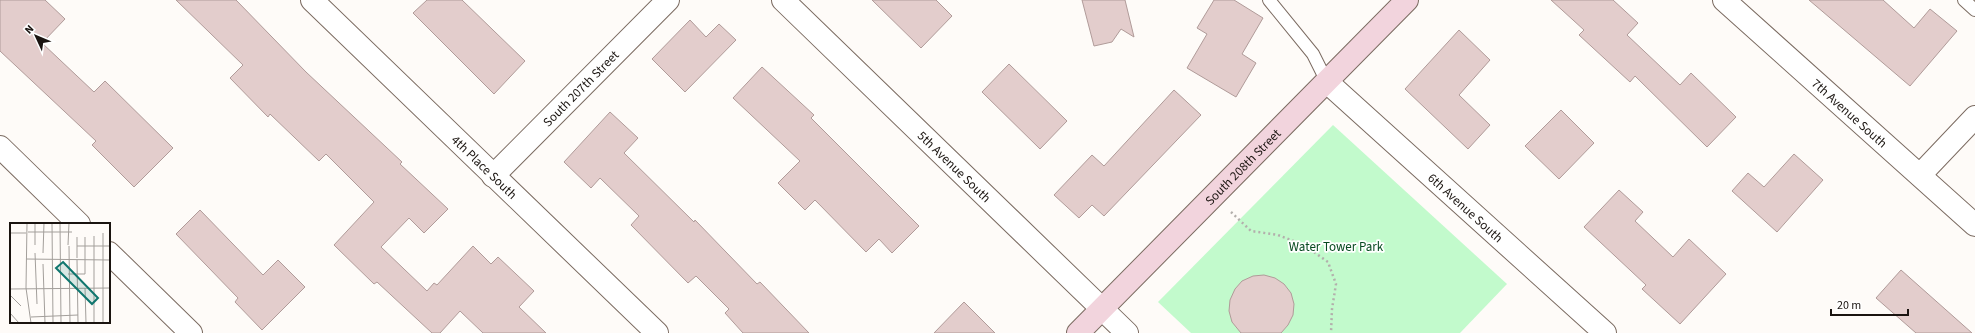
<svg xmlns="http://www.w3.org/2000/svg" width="1975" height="333" font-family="'Source Sans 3',sans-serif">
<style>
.green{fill:#c2facc}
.building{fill:#e3cdcc;stroke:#b09b99}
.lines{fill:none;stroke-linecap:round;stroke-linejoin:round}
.lane-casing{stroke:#7b6b61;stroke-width:14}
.street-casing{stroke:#7b6b61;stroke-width:24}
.secondary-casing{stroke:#7b6b61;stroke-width:24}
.path{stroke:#b3afac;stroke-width:2.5;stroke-dasharray:2 3;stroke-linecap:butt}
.lane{stroke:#fff;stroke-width:12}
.street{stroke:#fff;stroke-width:22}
.secondary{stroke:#f2d4dd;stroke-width:22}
.labels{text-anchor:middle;stroke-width:3.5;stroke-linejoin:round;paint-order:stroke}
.street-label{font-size:13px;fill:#1a1410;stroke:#fff}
.park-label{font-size:13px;fill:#074a20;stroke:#fff}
.inset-road{fill:none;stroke:#a39f9b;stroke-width:1}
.view{fill:#0f766e;fill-opacity:0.15;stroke:#0f766e;stroke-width:2}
.inset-edge{fill:none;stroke:#1a1410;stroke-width:2}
</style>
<rect width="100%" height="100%" fill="#fefbf8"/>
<path class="green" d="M1333,125L1507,284L1460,333H1191L1158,302Z"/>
<g class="building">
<path d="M0,0H45L65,19L42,43L94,92L105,81L173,148L134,187L92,145L96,141L0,51Z"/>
<path d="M176,0H236L306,72L402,162L400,164L448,209L424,233L409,218L381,247L427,291L434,283L437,285L473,246L491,264L498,257L534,291L519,307L546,333H483L460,311L440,333H432L377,282L374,284L334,245L374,202L326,154L319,161L270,114L268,117L230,78L243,65Z"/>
<path d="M427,0H462L525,61L494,94L413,13Z"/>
<path d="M872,0H936L952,16L921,48Z"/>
<path d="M1082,0H1125L1134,37L1121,29L1112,42L1094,46Z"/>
<path d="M1214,0H1234L1263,18L1242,54L1256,63L1236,97L1187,68L1207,34L1197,28Z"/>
<path d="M1551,0H1613L1638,23L1627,35L1680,85L1691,73L1736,117L1707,147L1635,76L1630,82L1579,35L1584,30Z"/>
<path d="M1809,0H1883L1914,28L1930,9L1957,31L1910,86Z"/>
<path d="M690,20L706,37L719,24L736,40L685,92L652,59Z"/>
<path d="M1459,30L1490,60L1459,95L1490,125L1468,149L1405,89Z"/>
<path d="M1009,64L1067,121L1040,149L982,92Z"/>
<path d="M762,67L814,115L811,118L919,226L892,253L879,239L866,252L815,200L805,210L778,183L800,161L733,98Z"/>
<path d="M1174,90L1201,115L1104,216L1092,205L1079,218L1054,195L1092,155L1104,166Z"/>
<path d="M1561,110L1594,143L1559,179L1525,146Z"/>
<path d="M610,112L638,138L624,153L694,222L695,220L757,284L760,282L809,333H743L725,313L729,309L696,276L688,283L631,225L639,216L600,178L591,188L564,162Z"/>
<path d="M1794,154L1823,180L1777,232L1732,191L1748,173L1764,187Z"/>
<path d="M1619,190L1643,212L1635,221L1673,257L1689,239L1726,274L1680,324L1642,289L1646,285L1584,227Z"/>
<path d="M200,210L263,275L278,260L305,287L262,330L235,302L238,298L176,234Z"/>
<path d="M1901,270L1972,333H1916L1876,298Z"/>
<path d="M1264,275L1275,278L1284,284L1291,293L1294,304L1293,315L1288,325L1281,333H1241L1232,322L1229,311L1230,300L1235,289L1242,281L1253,276Z"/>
<path d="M964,302L995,333H934Z"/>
</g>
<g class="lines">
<g class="lane-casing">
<g id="lane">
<path d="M1269,0L1313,54L1327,82"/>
<path d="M1964,0L1975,10"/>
</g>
</g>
<g class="street-casing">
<g id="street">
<path id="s1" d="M312,0L657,333"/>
<path id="s2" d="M783,0L1127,333"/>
<path id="s3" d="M1724,0L1975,225"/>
<path id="s4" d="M1327,82L1605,333"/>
<path d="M0,147L79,224"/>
<path d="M1920,175L1975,117"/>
<path id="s5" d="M493,176L668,0"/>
<path d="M109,253L191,333"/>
</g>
</g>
<g class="secondary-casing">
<g id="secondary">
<path id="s6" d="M1078,333L1407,0"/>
</g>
</g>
<path class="path" d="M1231,212L1251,231L1278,235L1304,245L1328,262L1336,284L1332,309L1331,333"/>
<use href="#lane" class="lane"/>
<use href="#street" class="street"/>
<use href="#secondary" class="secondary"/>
</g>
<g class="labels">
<g class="street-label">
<text dy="5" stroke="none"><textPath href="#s5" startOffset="124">South 207th Street</textPath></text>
<text dy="5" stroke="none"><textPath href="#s3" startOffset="169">7th Avenue South</textPath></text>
<text dy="5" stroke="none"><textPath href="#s1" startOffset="240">4th Place South</textPath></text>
<text dy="5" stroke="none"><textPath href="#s2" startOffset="239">5th Avenue South</textPath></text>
<text dy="5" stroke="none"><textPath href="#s6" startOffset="234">South 208th Street</textPath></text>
<text dy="5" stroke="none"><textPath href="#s4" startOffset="187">6th Avenue South</textPath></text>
</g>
<g class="park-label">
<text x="1336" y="251">Water Tower Park</text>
</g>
</g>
<g transform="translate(10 223)">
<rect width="100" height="100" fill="#fefbf8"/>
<path class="inset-road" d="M17,0L16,65L21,100M42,0L43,100M50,0L51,100M18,9H62M0,10H16M93,10V100M84,13V100M25,22V0M58,22L59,0M59,23L60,100M67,23H100M25,30L27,81M33,30L34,0M67,35V14M16,36L100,37M67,37L68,100M33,41L35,100M58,51H75V14M75,65L76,100M0,66L100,65M0,72L11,83M0,90L9,100M21,94L68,92"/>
<path class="view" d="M53,39L88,75L82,81L46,45Z"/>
<rect width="100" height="100" class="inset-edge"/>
</g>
<g transform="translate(36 36) rotate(314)" stroke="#ffffff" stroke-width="3" paint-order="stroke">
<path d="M0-3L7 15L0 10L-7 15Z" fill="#1a1410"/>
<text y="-6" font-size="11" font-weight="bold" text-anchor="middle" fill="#1a1410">N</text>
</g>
<path d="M1831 309v6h77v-6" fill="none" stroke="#1a1410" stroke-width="2"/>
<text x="1837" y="309" font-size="12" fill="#1a1410" stroke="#ffffff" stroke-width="3" paint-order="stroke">20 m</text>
</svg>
